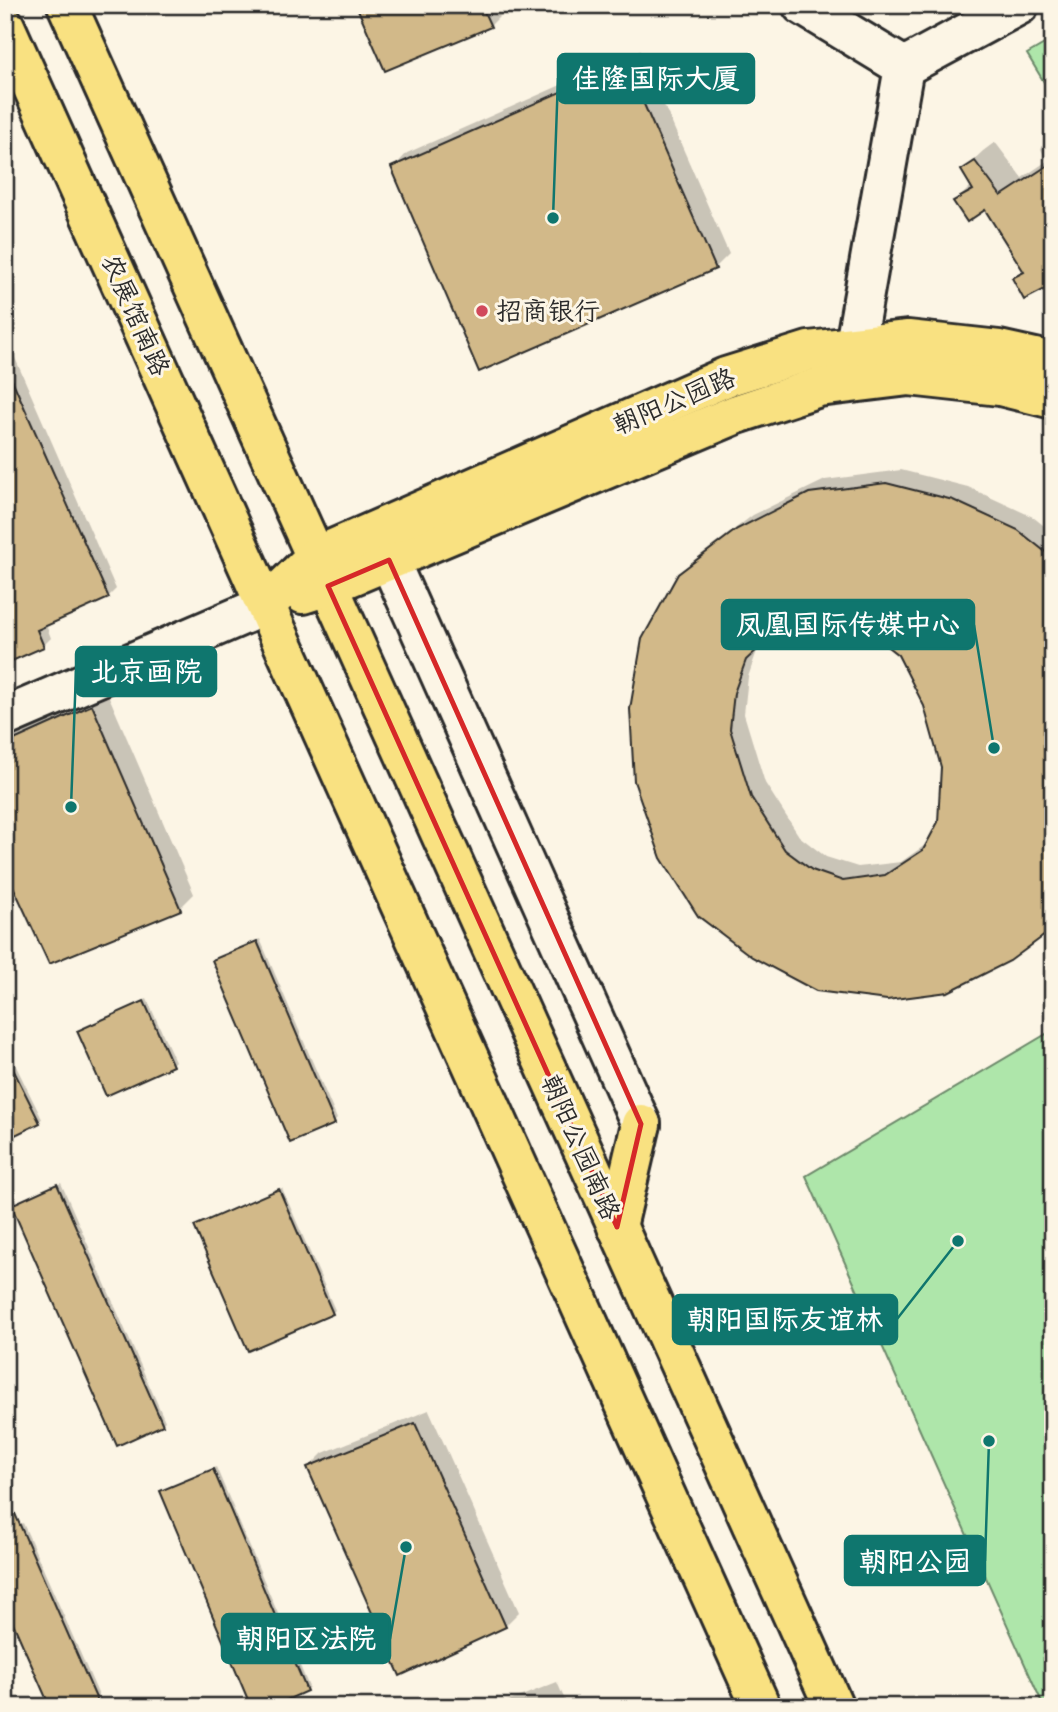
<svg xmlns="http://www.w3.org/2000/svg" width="1058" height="1712" font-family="Sriracha,'LXGW WenKai TC',sans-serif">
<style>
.green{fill:#aee6aa;stroke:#6c886a;stroke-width:2}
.shadow{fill:#0003;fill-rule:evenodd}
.building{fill:#d2b989;stroke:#2b2b2b;stroke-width:2;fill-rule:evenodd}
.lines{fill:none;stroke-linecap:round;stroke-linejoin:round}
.minor-casing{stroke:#2b2b2b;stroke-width:44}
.major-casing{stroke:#2b2b2b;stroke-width:44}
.minor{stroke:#fcf5e5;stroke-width:38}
.major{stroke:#f9e181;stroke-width:38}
.marked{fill:none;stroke:#d62828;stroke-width:5;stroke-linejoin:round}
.poi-dot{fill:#d1495b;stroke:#fcf5e5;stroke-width:2.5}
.labels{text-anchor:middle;stroke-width:6;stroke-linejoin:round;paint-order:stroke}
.poi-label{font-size:26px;fill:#2b2b2b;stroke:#fcf5e5;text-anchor:start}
.street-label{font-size:26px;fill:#2b2b2b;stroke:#fcf5e5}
.leader{fill:none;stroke:#0f766e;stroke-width:2.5}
.callout-dot{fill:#0f766e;stroke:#fcf5e5;stroke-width:2.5}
.callout{fill:#0f766e;stroke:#0f766e;stroke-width:2.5}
.callout-label{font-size:28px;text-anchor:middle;font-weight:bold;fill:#fff}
</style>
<rect width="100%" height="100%" fill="#fcf5e5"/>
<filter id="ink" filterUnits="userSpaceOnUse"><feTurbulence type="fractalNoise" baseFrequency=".0143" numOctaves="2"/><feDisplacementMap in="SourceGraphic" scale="14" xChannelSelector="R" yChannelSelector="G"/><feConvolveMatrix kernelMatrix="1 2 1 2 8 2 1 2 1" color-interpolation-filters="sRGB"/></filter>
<g filter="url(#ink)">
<g class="green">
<path d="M1053,39V97L1027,54Z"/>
<path d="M1053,1030V1707H1044L806,1176Z"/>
</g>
<g class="shadow">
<path d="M358,5H509L510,6L490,26Z"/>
<path d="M640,50L729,254L715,268L393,168L407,153Z"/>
<path d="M1053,138V283L1014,279L1023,269L986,207L955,202L972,185L963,170L983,151L995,142L1022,178L1047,161L1041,149Z"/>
<path d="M5,335L116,589L108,597L46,625L51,638L43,646L5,662Z"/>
<path d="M901,470L968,487L1033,517L1053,533V927L753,956L679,575L694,560L753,515L825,480ZM823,616L862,624L899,654L925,706L943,767L939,823L928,843L901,862L858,867L826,857L799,836L765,783L744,714L748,677L759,645L773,632Z"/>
<path d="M107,692L194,894L180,908L50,962L5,865V738Z"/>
<path d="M260,939L337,1119L334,1122L214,960Z"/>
<path d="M147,999L175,1061L172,1064L79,1031Z"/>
<path d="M8,1050L42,1119L5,1138V1051Z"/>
<path d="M61,1183L165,1421L162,1424L13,1205Z"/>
<path d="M282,1188L335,1310L332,1313L196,1227Z"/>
<path d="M429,1410L519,1612L505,1626L309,1467L323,1453Z"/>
<path d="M216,1467L309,1687L306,1690L162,1492Z"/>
<path d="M23,1523L104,1707H52L5,1530Z"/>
<path d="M557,1682L568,1707H500L504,1703Z"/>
</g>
<g class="building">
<path d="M356,5H481L491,27L385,71Z"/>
<path d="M626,63L716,269L479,372L391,167Z"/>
<path d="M975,161L1001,196L1053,162V285L1024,300L1012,278L1024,272L985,210L967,222L953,201L973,190L961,170Z"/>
<path d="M5,364L109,598L37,630L44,647L5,664Z"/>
<path d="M886,483L953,500L1018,530L1053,558V929L1010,961L948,992L887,1000L816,991L752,957L698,916L661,858L634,781L630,709L642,639L678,574L737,529L809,493ZM823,618L861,626L898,655L924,706L941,767L938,822L923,850L885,875L843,881L812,870L785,850L751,797L730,729L734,693L746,660L774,634Z"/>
<path d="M92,705L181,910L49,964L5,869V744Z"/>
<path d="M257,941L335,1124L290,1143L212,960Z"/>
<path d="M144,1001L173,1066L106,1096L77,1031Z"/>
<path d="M5,1053L40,1123L5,1140Z"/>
<path d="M57,1184L163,1425L117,1446L11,1205Z"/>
<path d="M279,1189L333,1314L248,1351L194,1226Z"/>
<path d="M415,1423L506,1627L400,1676L307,1467Z"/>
<path d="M213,1469L307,1691L271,1707H251L160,1491Z"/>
<path d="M5,1491L100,1707H50L5,1605Z"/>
</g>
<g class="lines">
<g class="minor-casing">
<g id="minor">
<path d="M802,5L904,67L855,345"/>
<path d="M904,67L1019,5"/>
<path d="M389,560L641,1124"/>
<path d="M5,717L266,605"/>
</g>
</g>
<g class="major-casing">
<g id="major">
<path d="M67,5L834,1707"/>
<path d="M5,26L761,1707"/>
<path d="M303,594L328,586L737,414L819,387L909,376L1000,386L1053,399"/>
<path d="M266,605L315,557L726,377L809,351L908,340L999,350L1053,362"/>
<path d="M617,1227L641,1124"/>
</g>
</g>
<use href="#minor" class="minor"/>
<use href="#major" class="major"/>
</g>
</g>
<path class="marked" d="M389,560L641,1124L617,1227L328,586Z"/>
<circle class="poi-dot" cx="482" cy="311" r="7"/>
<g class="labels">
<g class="poi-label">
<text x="496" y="320">招商银行</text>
</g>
<g class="street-label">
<text transform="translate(136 315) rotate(66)" y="9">农展馆南路</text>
<text transform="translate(674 401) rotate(-23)" y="9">朝阳公园路</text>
<text transform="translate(581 1147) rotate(66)" y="9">朝阳公园南路</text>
</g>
</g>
<path class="leader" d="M553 218L558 78M994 748L974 625M71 807L76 671M958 1241L897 1319M989 1441L985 1561M406 1547L390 1639"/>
<g class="callout-dot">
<circle cx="553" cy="218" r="7"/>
<circle cx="994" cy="748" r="7"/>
<circle cx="71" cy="807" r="7"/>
<circle cx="958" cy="1241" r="7"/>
<circle cx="989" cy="1441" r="7"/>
<circle cx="406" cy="1547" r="7"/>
</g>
<g class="callout">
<rect x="558" y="54" width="196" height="49" rx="7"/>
<rect x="722" y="600" width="252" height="49" rx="7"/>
<rect x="76" y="647" width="140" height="49" rx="7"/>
<rect x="673" y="1295" width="224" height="49" rx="7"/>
<rect x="845" y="1536" width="140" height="49" rx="7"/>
<rect x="222" y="1614" width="168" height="49" rx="7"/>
</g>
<g class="callout-label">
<text x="656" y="88">佳隆国际大厦</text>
<text x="848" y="634">凤凰国际传媒中心</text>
<text x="146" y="681">北京画院</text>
<text x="785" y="1329">朝阳国际友谊林</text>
<text x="915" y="1571">朝阳公园</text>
<text x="306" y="1648">朝阳区法院</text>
</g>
<rect width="1058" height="1712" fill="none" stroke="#fcf5e5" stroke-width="28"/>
<rect x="14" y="14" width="1030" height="1684" fill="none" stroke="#2b2b2b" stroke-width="2.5" filter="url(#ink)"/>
</svg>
